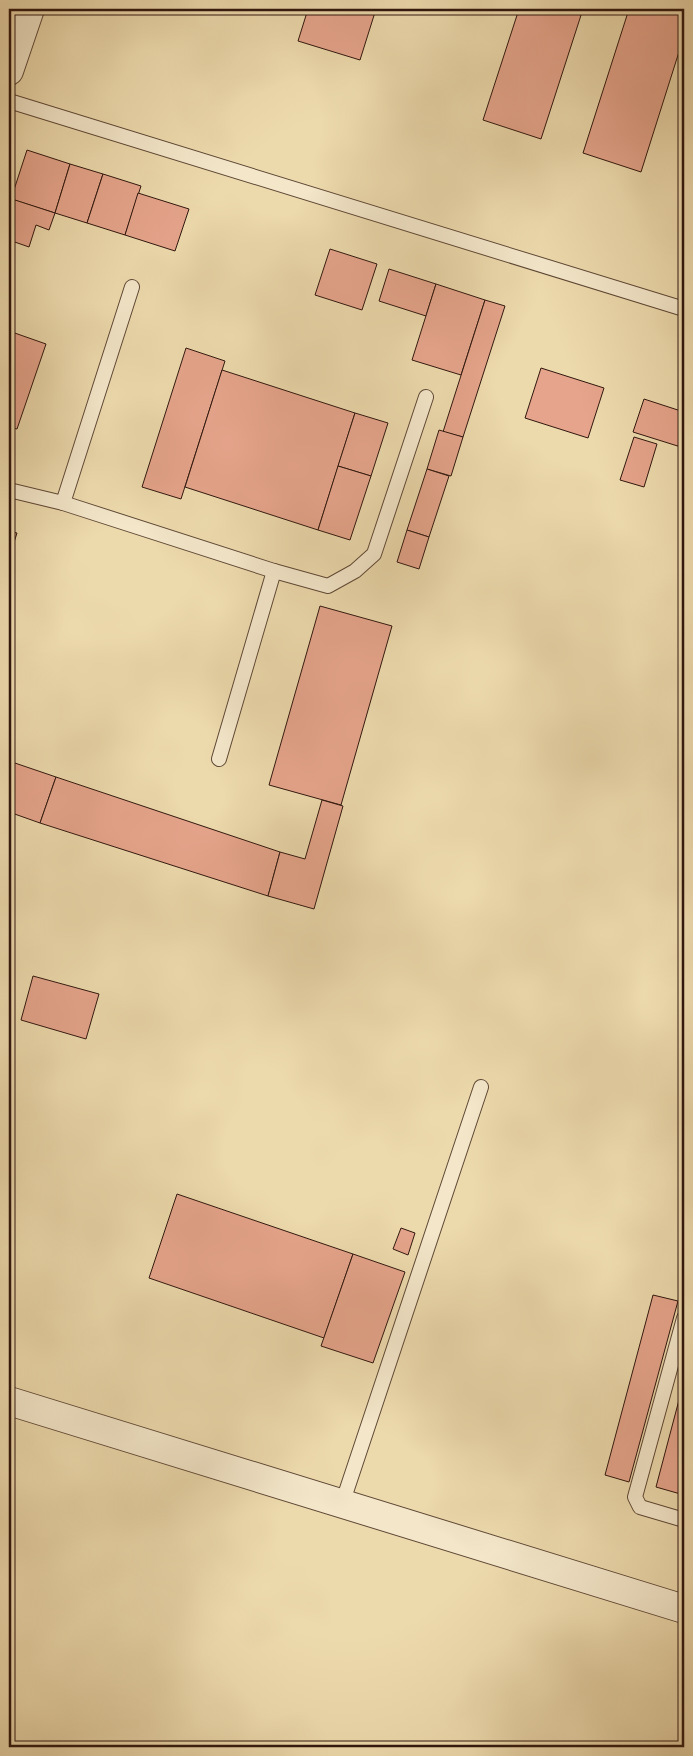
<svg xmlns="http://www.w3.org/2000/svg" width="693" height="1756" font-family="'IM FELL DW Pica',serif">
<style>
.building{fill:#e5a48b;stroke:#30170e}
.lines{fill:none;stroke-linecap:round;stroke-linejoin:round}
.service-casing{stroke:#5f4836;stroke-width:16}
.minor-casing{stroke:#5f4836;stroke-width:30}
.tertiary-casing{stroke:#5f4836;stroke-width:30}
.service{stroke:#f3e6c9;stroke-width:14}
.minor{stroke:#f3e6c9;stroke-width:28}
.tertiary{stroke:#f3e6c9;stroke-width:28}
</style>
<rect width="100%" height="100%" fill="#ecd9ac"/>
<filter id="stains"><feTurbulence type="fractalNoise" baseFrequency=".004" numOctaves="4"/><feColorMatrix values="0 0 0 0 .2 0 0 0 0 .09 0 0 0 0 .02 0 0 0 .5 -.17"/></filter>
<radialGradient id="worn" r=".72"><stop offset=".6" stop-color="#630" stop-opacity="0"/><stop offset="1" stop-color="#630" stop-opacity=".3"/></radialGradient>
<g class="building">
<path d="M308,9H376L360,60L298,41Z"/>
<path d="M519,9H583L541,139L483,120Z"/>
<path d="M629,9H684V36L641,172L583,153Z"/>
<path d="M27,150L70,164L55,213L11,199Z"/>
<path d="M70,164L103,174L87,223L55,213Z"/>
<path d="M103,174L141,186L125,235L87,223Z"/>
<path d="M138,193L189,209L175,251L125,235Z"/>
<path d="M15,200L55,213L49,230L36,225L29,247L9,240V220Z"/>
<path d="M330,249L377,264L362,310L315,295Z"/>
<path d="M389,269L436,284L426,316L379,301Z"/>
<path d="M436,284L485,300L461,375L412,360Z"/>
<path d="M485,300L505,306L463,437L443,432Z"/>
<path d="M9,331L46,344L17,429L9,427Z"/>
<path d="M186,348L225,361L181,499L142,487Z"/>
<path d="M541,368L604,388L588,438L525,418Z"/>
<path d="M222,370L355,413L318,530L185,487Z"/>
<path d="M644,399L684,412V448L633,432Z"/>
<path d="M355,413L388,423L371,476L338,466Z"/>
<path d="M439,430L463,437L451,476L427,469Z"/>
<path d="M634,437L657,444L644,487L620,480Z"/>
<path d="M338,466L371,476L350,540L318,530Z"/>
<path d="M427,469L449,476L429,537L407,530Z"/>
<path d="M407,530L429,537L419,569L397,562Z"/>
<path d="M9,531L17,533L9,558Z"/>
<path d="M320,606L392,626L341,805L269,785Z"/>
<path d="M9,761L56,777L40,823L9,812Z"/>
<path d="M56,777L280,852L268,896L40,823Z"/>
<path d="M322,800L343,806L314,909L268,896L280,852L305,859Z"/>
<path d="M33,976L99,994L86,1039L21,1020Z"/>
<path d="M177,1194L353,1254L324,1338L149,1278Z"/>
<path d="M401,1228L415,1233L408,1255L393,1249Z"/>
<path d="M353,1254L405,1272L373,1363L321,1346Z"/>
<path d="M653,1295L678,1301L629,1482L605,1475Z"/>
<path d="M684,1381V1495L656,1487Z"/>
</g>
<g class="lines">
<g class="service-casing">
<g id="service">
<path d="M9,101L684,309"/>
<path d="M9,490L63,503L274,571L219,759"/>
<path d="M63,503L132,287"/>
<path d="M274,571L328,586L355,571L374,554L426,397"/>
<path d="M684,1318L635,1497L640,1507L684,1520"/>
<path d="M342,1504L481,1087"/>
</g>
</g>
<g class="minor-casing">
<path id="minor" d="M9,1401L684,1609"/>
</g>
<g class="tertiary-casing">
<path id="tertiary" d="M9,71L30,9"/>
</g>
<use href="#service" class="service"/>
<use href="#minor" class="minor"/>
<use href="#tertiary" class="tertiary"/>
</g>
<rect width="693" height="1756" fill="none" stroke="#ecd9ac" stroke-width="30"/>
<rect x="10" y="10" width="673" height="1736" fill="none" stroke="#30170e" stroke-width="2.5"/>
<rect x="15" y="15" width="663" height="1726" fill="none" stroke="#30170e"/>
<rect width="100%" height="100%" filter="url(#stains)"/>
<rect width="100%" height="100%" fill="url(#worn)"/>
</svg>
